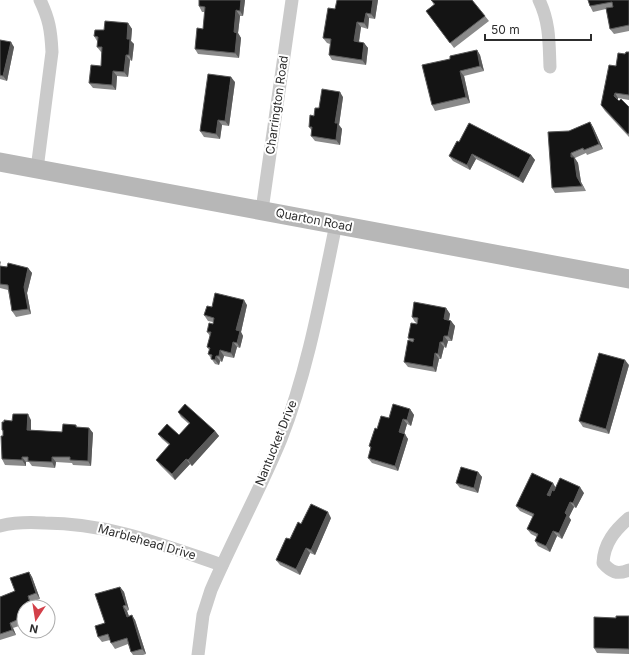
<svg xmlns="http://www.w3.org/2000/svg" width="629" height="655" font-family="Inter,sans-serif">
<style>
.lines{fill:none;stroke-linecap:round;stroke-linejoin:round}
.street{stroke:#cacaca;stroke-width:13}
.secondary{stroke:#b7b7b7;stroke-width:19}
.wall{fill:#8a8a8a}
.shaded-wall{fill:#5a5a5a}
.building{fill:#141414;stroke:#5a5a5a}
.labels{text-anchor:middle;stroke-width:4;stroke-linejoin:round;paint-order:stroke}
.street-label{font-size:12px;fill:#2d2d2d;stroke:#fff}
</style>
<rect width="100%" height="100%" fill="#fff"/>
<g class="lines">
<g class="street">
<path d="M539,0C550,23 549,43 550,67"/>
<path d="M37,169L52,52C51,30 49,19 40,0"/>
<path d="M262,210L292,0"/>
<path d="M629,518C615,530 604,543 603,563C611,572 617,575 629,570"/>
<path d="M0,526C15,522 30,522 45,523C108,523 163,545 222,565"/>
<path d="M198,655L203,615L211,590C233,539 260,490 281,439C308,370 321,296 336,224"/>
</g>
<path class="secondary" d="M0,162L629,279"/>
</g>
<g class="wall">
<path d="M199,0H245L243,16H240L238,33L241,38L239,58L198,54L195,49L203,29L205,12H202L199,6Z"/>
<path d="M378,0L375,19L369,18L368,29L361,27L359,42L364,43L368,48L366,65L332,60L329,55L330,44L327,43L323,38L335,9Z"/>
<path d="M431,0L485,16L489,21L454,48L426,11L434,5Z"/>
<path d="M588,0H629V31L614,34L610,29L606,9L593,12L590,6Z"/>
<path d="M128,23L132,29L131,41L134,44L132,61L130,60L128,77L117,76L116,90L93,88L89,83L101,66L102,52H101L97,47V41L94,36L104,30Z"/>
<path d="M0,40L14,47L7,81L0,79Z"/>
<path d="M477,50L480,55L484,71L464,76L470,103L435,111L432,105L450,59Z"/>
<path d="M629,52V100L618,98V100L629,107V137L605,111L601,105L625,54Z"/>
<path d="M235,82L229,126L222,125L220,139L204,137L200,131Z"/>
<path d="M343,97L339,125L342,129L340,145L315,141L311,136L312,131L309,127L314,116L319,108Z"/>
<path d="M590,122L593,127L603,149L587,155L586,153L575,158L578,163L581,182L586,191L555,193L552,188L569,131Z"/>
<path d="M459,142L531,155L535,160L523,183L476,159L470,170L453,161L449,156Z"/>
<path d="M0,261L1,262L0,266L7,267L28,268L32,273L27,293L31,314L16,317L12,311L8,290L0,288Z"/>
<path d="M247,305L241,332L243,336L240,348L237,347L234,358L224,356L222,362L220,361L219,365L215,364L208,354L209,350L207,347L210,336L207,332L213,324V322L208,321L204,315L212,307Z"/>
<path d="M446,308L450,314L449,320L451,321L455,326L452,341H448L446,348L444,347L441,359H439L436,372L408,367L404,362L410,341L408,338L417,324V323L415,322L412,317Z"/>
<path d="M629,365L609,434L583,427L579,421Z"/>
<path d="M410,409L414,415L411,426L407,424L404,434L408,439L398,471L372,463L368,458L371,449L369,446L389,418Z"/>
<path d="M178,412L215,431L219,436L192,466L190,464L175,480L160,465L156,460L169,445L162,439L158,434L179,435L189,424L181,417Z"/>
<path d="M31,420V430L62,432L76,425L77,427L89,428L93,433L91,466L73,465L72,463L56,462L55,468L32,466L29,462H26V466L5,465L2,459L3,432L2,430L12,421Z"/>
<path d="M478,472L482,477L478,493L460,488L456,483Z"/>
<path d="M556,487L584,493L576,508L574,507L569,517L571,520L562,539L557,536L550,552L538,546L535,541L537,537L531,534L527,529L533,517L520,511L516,506Z"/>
<path d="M331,518L315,555L310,553L300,575L280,565L276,560L301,524Z"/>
<path d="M29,572L32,577L40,599L31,602L33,607H24V621L21,622L22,625L13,628L16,635L0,640V597L15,591Z"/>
<path d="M120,587L124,592L129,610L127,611L129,616L135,620L146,654L143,655H133L131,652L128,644L115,649L111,643L110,640L102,642L98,637Z"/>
<path d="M629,616V654L597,653L594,648L616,618Z"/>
</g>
<g class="shaded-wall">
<path d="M241,0H245L243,16L240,11Z"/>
<path d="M373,0H378L375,19L371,14Z"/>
<path d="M236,10L240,16L238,33L241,38L239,58L235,53L234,32Z"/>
<path d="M366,13L369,18L368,29L364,23Z"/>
<path d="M357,22L361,27L358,47L354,41Z"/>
<path d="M128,23L132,29L131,41L134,44L132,61L129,55L127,39Z"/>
<path d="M11,42L14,47L7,81L3,76Z"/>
<path d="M364,43L368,48L366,65L362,60Z"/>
<path d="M477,50L480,55L484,71L480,66Z"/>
<path d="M126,55L130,60L128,77L124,72Z"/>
<path d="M113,71L117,76L116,90L112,85Z"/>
<path d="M460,71L464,76L470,103L466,97Z"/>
<path d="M231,77L235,82L229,126L225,121Z"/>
<path d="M340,92L343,97L339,125L342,129L340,145L336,140L335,123Z"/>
<path d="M615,93L618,98V102L614,96Z"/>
<path d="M218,120L222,125L220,139L216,134Z"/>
<path d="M590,122L593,127L603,149L599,144Z"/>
<path d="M571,153L578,163L581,182L586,191L577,177L571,157Z"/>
<path d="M472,154L476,159L470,170L467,165Z"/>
<path d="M531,155L535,160L523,183L519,178Z"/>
<path d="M28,268L32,273L27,293L31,314L28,309L24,287Z"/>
<path d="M244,300L247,305L241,332L243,336L240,348L237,343L236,330Z"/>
<path d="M446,308L450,314L448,325L444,319Z"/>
<path d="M451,321L455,326L452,341L448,336Z"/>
<path d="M444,336L448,341L446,348L443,342Z"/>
<path d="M233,342L237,347L234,358L231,353Z"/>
<path d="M440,342L444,347L441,359L438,354Z"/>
<path d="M220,350L224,356L222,362L219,356Z"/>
<path d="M435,353L439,359L436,372L433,367Z"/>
<path d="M216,356L220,361L219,365L215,360Z"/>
<path d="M625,360L629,365L609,434L606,429Z"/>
<path d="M410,409L414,415L411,426L407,420Z"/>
<path d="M28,414L31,420V435L27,430Z"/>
<path d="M403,419L407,424L403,438L399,432Z"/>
<path d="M89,428L93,433L91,466L88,461Z"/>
<path d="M215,431L219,436L192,466L188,460Z"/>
<path d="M405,434L408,439L398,471L395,466Z"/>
<path d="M22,457L26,462V466L22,460Z"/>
<path d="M52,457L56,462L55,468L52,462Z"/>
<path d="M186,459L190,464L175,480L172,474Z"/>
<path d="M478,472L482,477L478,493L474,488Z"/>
<path d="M553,483L556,488L551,500L547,495Z"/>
<path d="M580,487L584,493L576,508L573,503Z"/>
<path d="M570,502L574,507L569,517L571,520L562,539L559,533L565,513Z"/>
<path d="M328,512L331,518L315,555L311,550Z"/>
<path d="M553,531L557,536L550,552L546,546Z"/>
<path d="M306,548L310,553L300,575L296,569Z"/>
<path d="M29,572L32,577L40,599L36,593Z"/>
<path d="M120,587L124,592L129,610L126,605Z"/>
<path d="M28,596L31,602L33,607H31Z"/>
<path d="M123,606L127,611L131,622L127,617Z"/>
<path d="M132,615L135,620L146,654L142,649Z"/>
<path d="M10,623L13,628L16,635L12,630Z"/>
</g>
<g class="building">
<path d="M199,0H241L240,11L236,10L234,32L237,33L235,53L195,49L197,28L203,29L205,7L199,6Z"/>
<path d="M337,0H373L371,14L366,13L364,23L357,22L354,41L364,43L362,60L329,55L331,39L323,38L328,8L335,9Z"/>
<path d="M431,0H472L485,16L450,43L426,11L435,4Z"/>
<path d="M588,0H629V25L610,29L606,8L613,7L612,2L590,6Z"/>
<path d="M105,21L128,23L127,39H130L129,55H126L124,72L113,71L112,85L89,83L91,65L101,66L102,47H97L98,37L94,36L95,30H104Z"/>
<path d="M0,40L11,42L3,76L0,75Z"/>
<path d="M477,50L480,66L460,71L466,97L432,105L422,65L450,59V56Z"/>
<path d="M626,52H629V95L615,93L614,96L619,101L621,99L629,107V133L628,134L601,105L609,65L616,66L618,53L625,54Z"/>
<path d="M208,74L231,77L225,121L218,120L216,134L200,131Z"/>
<path d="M322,89L340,92L335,123H338L336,140L311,136L312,127H309L310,115L314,116L315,108H319Z"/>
<path d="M590,122L599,144L584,150L583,148L571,153V157H574L577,177L582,186L552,188L548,132L569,131Z"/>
<path d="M469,123L531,155L519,178L472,154L467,165L449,156L457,141L459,142Z"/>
<path d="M8,263L28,268L24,287L28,309L12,311L8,285L0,284V266L7,267Z"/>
<path d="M215,293L244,300L236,330L240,331L237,343L233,342L231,353L220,350L219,356H216L215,360L211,359L212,355L208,354L210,348L207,347L211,332H207L209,323L213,324L214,318L204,315L207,306L212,307Z"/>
<path d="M414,302L446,308L444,319L451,321L448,336H444L443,342H440L438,354L435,353L433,367L404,362L408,340L413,342L414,339L408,338L411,323L417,324L418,318L412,317Z"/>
<path d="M599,353L625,360L606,429L579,421Z"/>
<path d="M185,404L215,431L188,460L186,459L172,474L156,460L170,444L158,434L167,424L179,435L190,423L178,412Z"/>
<path d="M393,404L410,409L407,420L403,419L399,432L405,434L395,466L368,458L371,447L369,446L375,428L377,429L381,416L389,418Z"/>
<path d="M13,414H28L27,430L62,432L63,424L76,425V427L89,428L88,461L70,460V457H52V462L28,461V457H22V460L2,459L1,436H3V430H2V422H4V420L12,421Z"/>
<path d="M461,467L478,472L474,488L456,483Z"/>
<path d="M532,473L553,483L547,495L550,496L552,490L554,491L560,478L580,487L573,503L570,502L565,513L567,515L559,533L553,531L546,546L535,541L538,534L527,529L534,514L516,506Z"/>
<path d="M311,504L328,512L311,550L306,548L296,569L276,560L286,538L290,539L298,522L301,524Z"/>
<path d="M29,572L36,593L28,596L31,607H24V615L18,617L19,619L10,623L12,630L0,634V597L15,591L10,578Z"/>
<path d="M120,587L126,605L123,606L127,617L132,615L142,649L131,652L127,638L111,643L108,634L98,637L95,626L105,623L95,594Z"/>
<path d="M616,616H629V649L594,648V617L616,618Z"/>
</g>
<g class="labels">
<g class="street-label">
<text transform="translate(277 105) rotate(-82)" y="4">Charrington Road</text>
<text transform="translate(314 220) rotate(11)" y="4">Quarton Road</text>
<text transform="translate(276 443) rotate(-68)" y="4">Nantucket Drive</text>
<text transform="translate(147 542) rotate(16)" y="4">Marblehead Drive</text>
</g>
</g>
<g transform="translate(36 619) rotate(192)"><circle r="19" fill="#ffffff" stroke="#ababab"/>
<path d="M0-3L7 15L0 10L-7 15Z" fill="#d34049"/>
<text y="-6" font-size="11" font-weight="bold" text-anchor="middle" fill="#2d2d2d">N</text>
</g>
<path d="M485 34v6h106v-6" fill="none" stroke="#2d2d2d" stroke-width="2"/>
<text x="491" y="34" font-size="12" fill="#2d2d2d" stroke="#ffffff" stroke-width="3" paint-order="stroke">50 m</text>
</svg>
